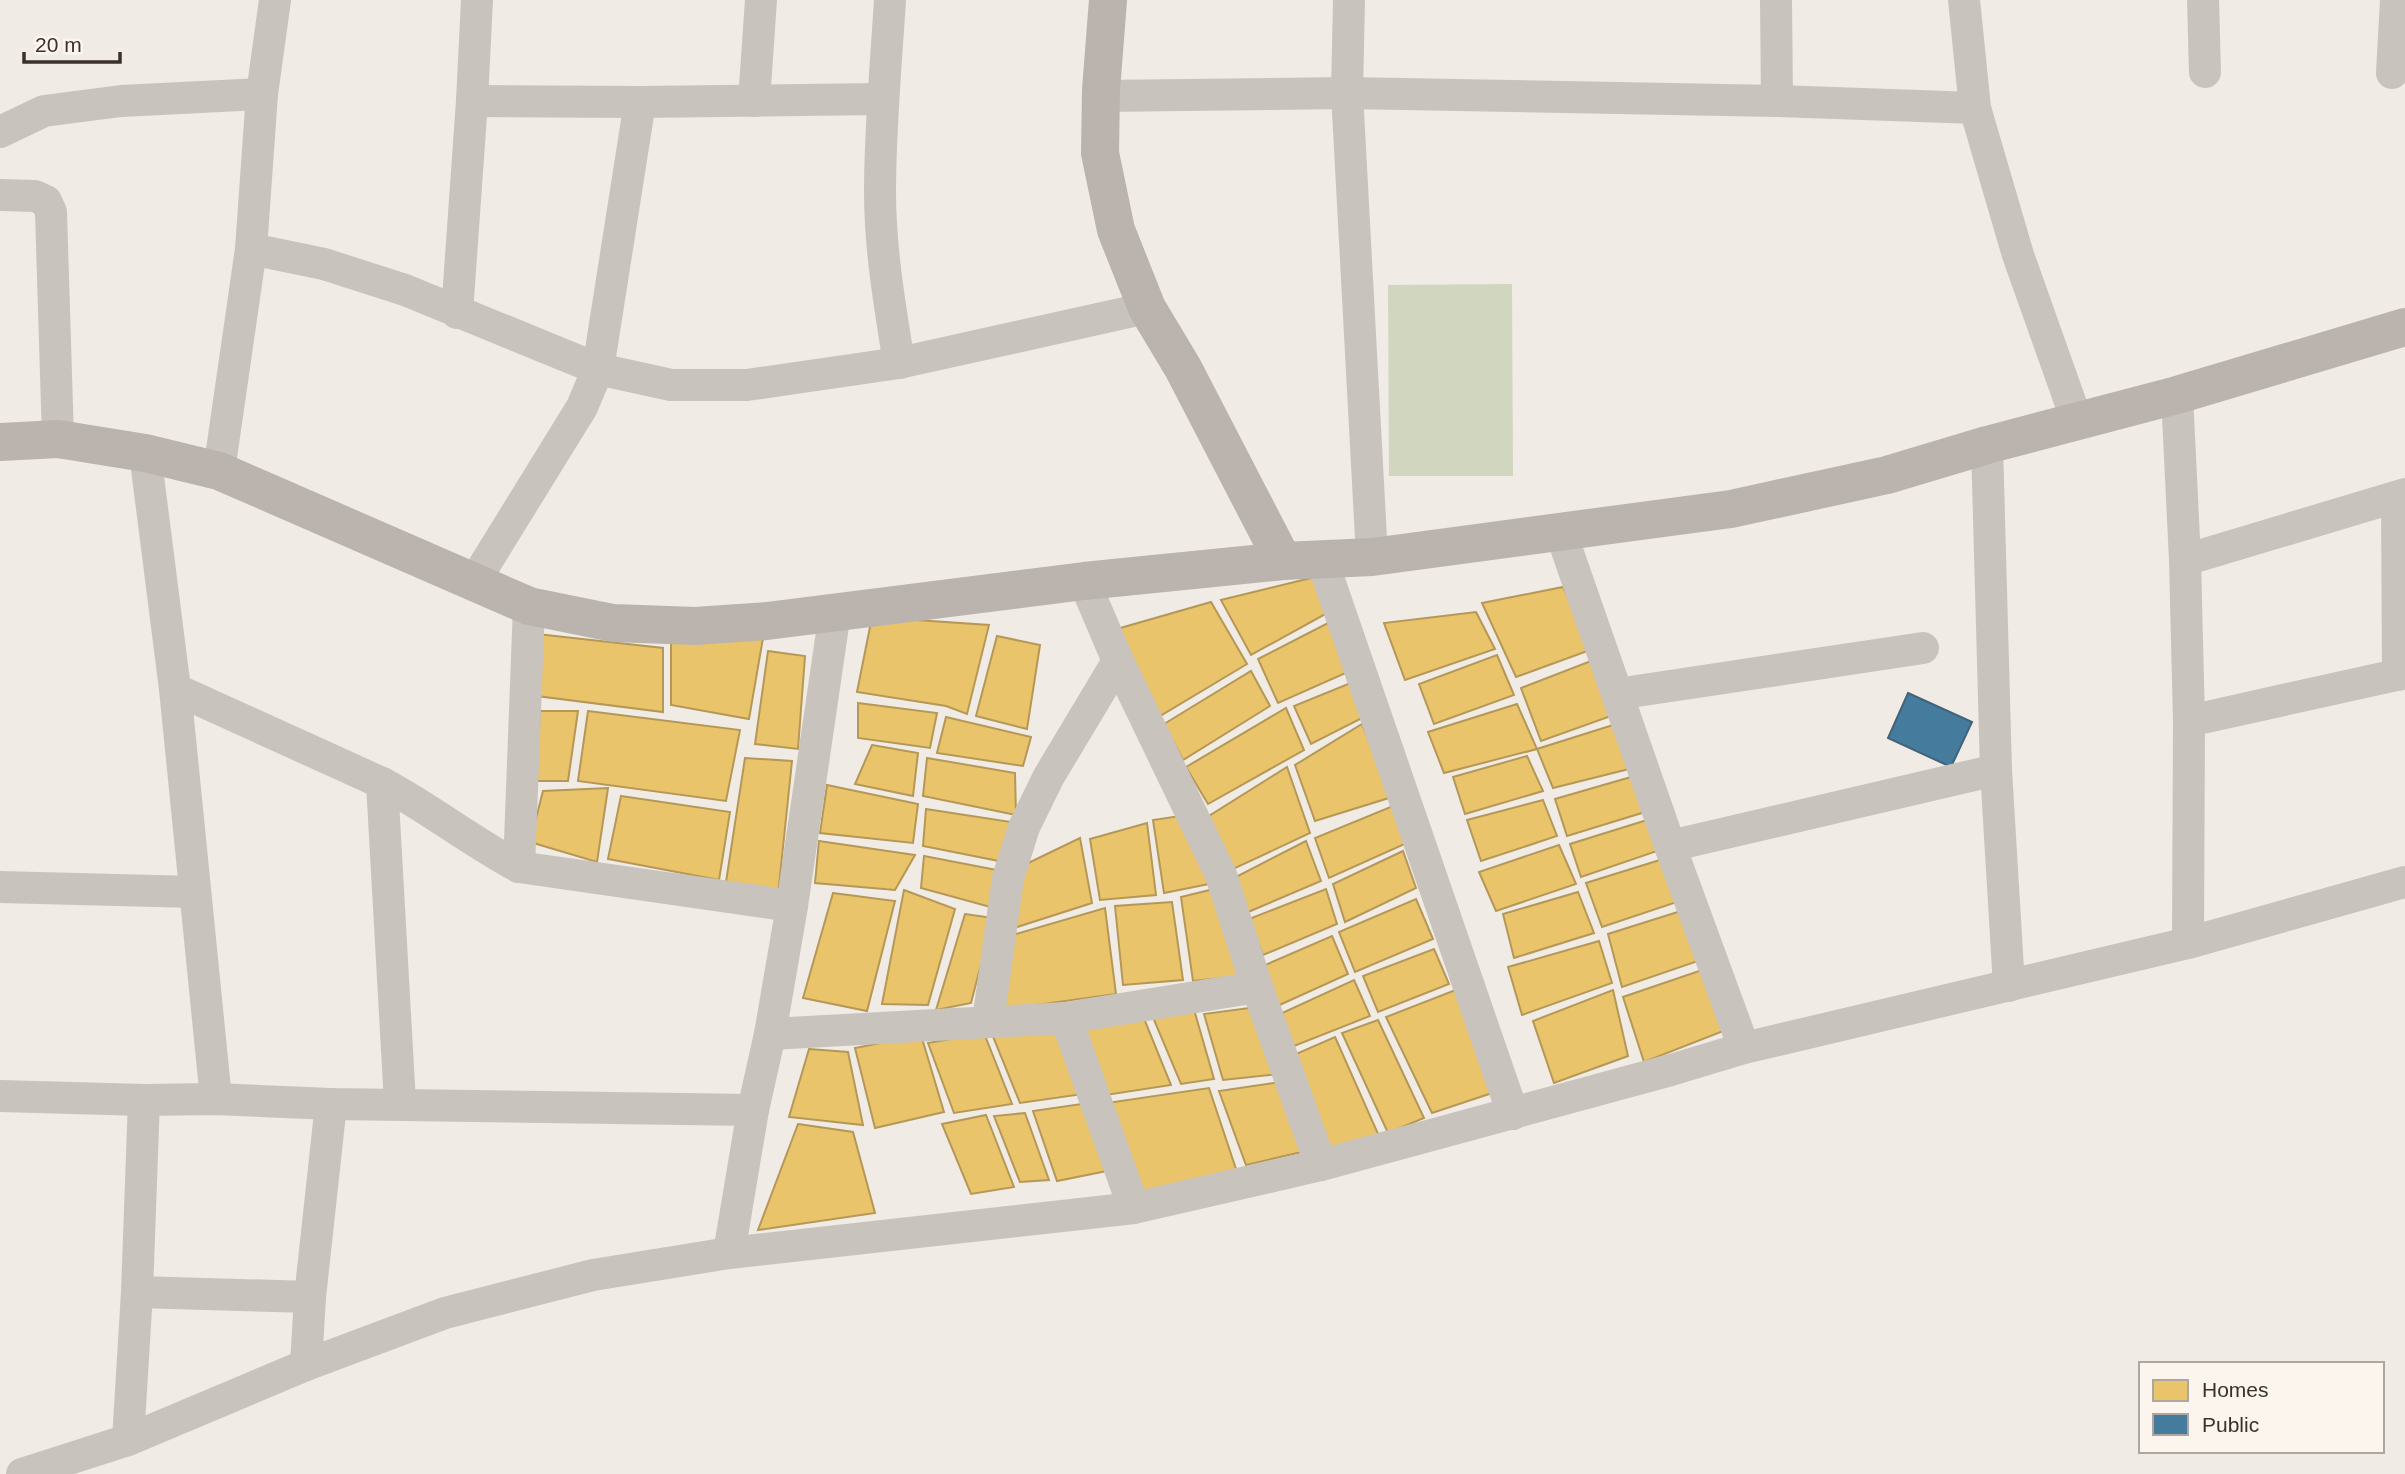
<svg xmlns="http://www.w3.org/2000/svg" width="2405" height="1474" font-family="Helvetica,sans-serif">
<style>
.green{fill:#d1d6bf}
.homes{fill:#e9c46a;stroke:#b59857;stroke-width:2}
.public{fill:#457b9d;stroke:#42647b;stroke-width:2}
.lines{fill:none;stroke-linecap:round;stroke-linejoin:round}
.street{stroke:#c9c3be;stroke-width:32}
.secondary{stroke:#bab3ae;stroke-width:38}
</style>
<rect width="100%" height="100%" fill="#f0ebe5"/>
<path class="green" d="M1512,284L1513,476H1389L1388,285Z"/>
<g class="homes">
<path d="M1315,577L1329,612L1251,655L1221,600Z"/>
<path d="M1563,587L1593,649L1516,677L1482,603Z"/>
<path d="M1211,602L1247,664L1160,716L1117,629Z"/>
<path d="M1476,612L1495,649L1405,680L1384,623Z"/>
<path d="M872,617L989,625L967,714L946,706L857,692Z"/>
<path d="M1332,621L1348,672L1278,703L1258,659Z"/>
<path d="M537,634L663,648V712L537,696Z"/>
<path d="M671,635L763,638L749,719L671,705Z"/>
<path d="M997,636L1040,645L1027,729L976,716Z"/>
<path d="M768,651L805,656L798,749L755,744Z"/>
<path d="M1497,655L1514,695L1434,724L1419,684Z"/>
<path d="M1596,659L1614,715L1541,741L1521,688Z"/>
<path d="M1251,671L1270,706L1183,760L1164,724Z"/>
<path d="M1353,682L1366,716L1311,744L1294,706Z"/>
<path d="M858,703L937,713L930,748L858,738Z"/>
<path d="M1517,704L1537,749L1444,773L1428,732Z"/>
<path d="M1286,708L1304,750L1208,804L1186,767Z"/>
<path d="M540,711H578L568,781H536Z"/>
<path d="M588,711L740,730L726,801L578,781Z"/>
<path d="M946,717L1031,737L1023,766L937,753Z"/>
<path d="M1362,724L1392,797L1315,821L1295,765Z"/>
<path d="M1613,725L1629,769L1553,788L1537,749Z"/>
<path d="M872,745L918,753L913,796L855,784Z"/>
<path d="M1527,756L1543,791L1465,814L1453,777Z"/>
<path d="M745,758L792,761L778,895L726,882Z"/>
<path d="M927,758L1015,773L1016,815L923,796Z"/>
<path d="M1287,767L1310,833L1231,870L1209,816Z"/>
<path d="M1631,777L1645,812L1567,836L1555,799Z"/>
<path d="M827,785L918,804L913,843L820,833Z"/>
<path d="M608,788L597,862L530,842L543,791Z"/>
<path d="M621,796L730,812L719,880L608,859Z"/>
<path d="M1543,800L1557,836L1481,861L1467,820Z"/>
<path d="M1393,806L1409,842L1329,878L1315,838Z"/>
<path d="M926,809L1011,822L999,861L923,846Z"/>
<path d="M1186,815L1214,883L1164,893L1153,820Z"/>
<path d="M1647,820L1660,850L1581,877L1570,844Z"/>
<path d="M1147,823L1156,895L1100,900L1090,839Z"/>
<path d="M1080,838L1092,903L1011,929L1022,866Z"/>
<path d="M819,841L915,855L895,890L815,883Z"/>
<path d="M1306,841L1321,881L1241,915L1232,879Z"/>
<path d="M1559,845L1576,884L1496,911L1479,872Z"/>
<path d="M1403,851L1416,888L1345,922L1333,884Z"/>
<path d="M924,856L997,870L994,908L921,888Z"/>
<path d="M1663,859L1680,901L1602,927L1586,883Z"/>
<path d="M1218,888L1240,976L1193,981L1181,897Z"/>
<path d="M1326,889L1337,924L1263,955L1249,919Z"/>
<path d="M904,890L955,909L928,1005L882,1004Z"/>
<path d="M1578,892L1594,933L1514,958L1503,914Z"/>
<path d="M833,893L895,901L867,1011L803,998Z"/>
<path d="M1416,899L1433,939L1355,972L1339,932Z"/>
<path d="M1172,902L1183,980L1123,985L1115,906Z"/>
<path d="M1105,908L1116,994L1000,1010L1009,936Z"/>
<path d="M1684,910L1701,960L1622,987L1608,934Z"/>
<path d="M965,914L993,918L971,1003L936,1010Z"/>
<path d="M1332,936L1348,974L1275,1007L1263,966Z"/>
<path d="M1599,941L1612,983L1522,1015L1508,967Z"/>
<path d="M1434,949L1449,984L1378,1012L1363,976Z"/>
<path d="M1705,969L1726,1030L1644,1062L1623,997Z"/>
<path d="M1354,980L1370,1016L1294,1046L1280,1014Z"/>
<path d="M1458,989L1492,1093L1432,1113L1386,1017Z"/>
<path d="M1613,990L1628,1056L1554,1083L1533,1021Z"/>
<path d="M1193,1006L1214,1079L1181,1084L1152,1015Z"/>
<path d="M1256,1007L1279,1074L1223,1080L1204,1014Z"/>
<path d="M1143,1016L1171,1085L1106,1095L1080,1026Z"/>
<path d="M1378,1020L1424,1118L1388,1133L1342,1033Z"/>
<path d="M1056,1026L1083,1094L1020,1103L992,1034Z"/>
<path d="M984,1033L1012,1104L954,1113L928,1043Z"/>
<path d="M921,1035L944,1112L875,1128L855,1048Z"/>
<path d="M1335,1037L1379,1136L1329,1151L1296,1054Z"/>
<path d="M809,1049L848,1052L863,1125L789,1117Z"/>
<path d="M1281,1082L1306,1151L1246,1165L1219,1091Z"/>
<path d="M1209,1088L1237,1172L1142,1196L1107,1103Z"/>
<path d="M1088,1103L1107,1171L1057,1181L1033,1111Z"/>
<path d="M1025,1113L1049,1180L1020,1182L994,1116Z"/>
<path d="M986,1115L1014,1187L971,1194L942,1124Z"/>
<path d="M798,1124L853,1132L875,1213L758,1230Z"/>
</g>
<path class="public" d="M1908,693L1972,722L1951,767L1888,738Z"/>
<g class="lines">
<g class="street">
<path d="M890,0C886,64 880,128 880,192C880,249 890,307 899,363"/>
<path d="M1349,0L1347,93L1372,557"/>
<path d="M1776,0L1777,101"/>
<path d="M1964,0L1975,108L2018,255L2077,421"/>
<path d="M2203,0L2205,72"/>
<path d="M2392,73L2396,0"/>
<path d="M1100,96L1347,93L1777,101L1975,108"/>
<path d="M472,101L640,102L883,99"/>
<path d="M754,101L761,0"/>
<path d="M0,132L44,111L121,101L262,94"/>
<path d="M0,195L35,196L46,201L51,212L58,439"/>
<path d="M251,249L324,264L405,290L598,369L671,385H747L899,363L1147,308"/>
<path d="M457,313L472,101L477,0"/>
<path d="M2177,395L2185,560L2189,721L2188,943"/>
<path d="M1987,445L1996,770L2009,986"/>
<path d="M145,453L175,689L216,1099"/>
<path d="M219,471L251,249L262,94L275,0"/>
<path d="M2397,497L2398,675"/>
<path d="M1561,533L1670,846L1744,1048"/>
<path d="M1322,560L1513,1114"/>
<path d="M2185,560L2405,494"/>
<path d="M1084,581L1118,661L1221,875L1257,987L1321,1165"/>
<path d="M474,582L582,407L598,369L640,102"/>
<path d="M175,689L382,783C429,808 472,842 519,867L792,906"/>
<path d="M1617,694L1923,648"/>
<path d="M2189,721L2405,673"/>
<path d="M382,783L400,1103"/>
<path d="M1670,846L1996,770"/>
<path d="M519,867L529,606"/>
<path d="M0,887L195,892"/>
<path d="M1066,1018L1134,1208"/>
<path d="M988,1021L1008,878L1024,827L1049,776L1118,661"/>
<path d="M770,1034L1066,1018L1257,987"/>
<path d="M0,1096L144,1100L216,1099L331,1104L753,1110"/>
<path d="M729,1253L753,1110L770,1034L792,906L835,612"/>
<path d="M137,1292L310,1297"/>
<path d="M306,1365L310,1297L331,1104"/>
<path d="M128,1440L137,1292L144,1100"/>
<path d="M22,1474L128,1440L306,1365L445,1313L593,1275L729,1253L1134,1208L1321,1165L1671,1070L1744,1048L2188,943L2405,882"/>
</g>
<g class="secondary">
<path d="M1108,0L1101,90L1100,153L1116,230L1147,308L1183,368L1283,561"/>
<path d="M0,442L58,439L145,453L219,471L529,606L613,623L695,626L767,621L1084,581L1283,561L1372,557L1731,509L1887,475L1987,445L2177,395L2405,327"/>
</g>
</g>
<rect x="2139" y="1362" width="245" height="91" fill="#fbf5ee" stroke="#aea6a0" stroke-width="2"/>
<rect x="2153" y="1380" width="35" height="21" fill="#e9c46a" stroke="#aea6a0" stroke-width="2"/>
<text x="2202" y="1397" font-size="21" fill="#3b302b">Homes</text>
<rect x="2153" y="1414" width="35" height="21" fill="#457b9d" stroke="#aea6a0" stroke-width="2"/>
<text x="2202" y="1432" font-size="21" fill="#3b302b">Public</text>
<path d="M24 52v10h96v-10" fill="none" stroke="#3b302b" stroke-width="3.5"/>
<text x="35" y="52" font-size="21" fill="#3b302b" stroke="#fbf5ee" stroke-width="5" paint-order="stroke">20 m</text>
</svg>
